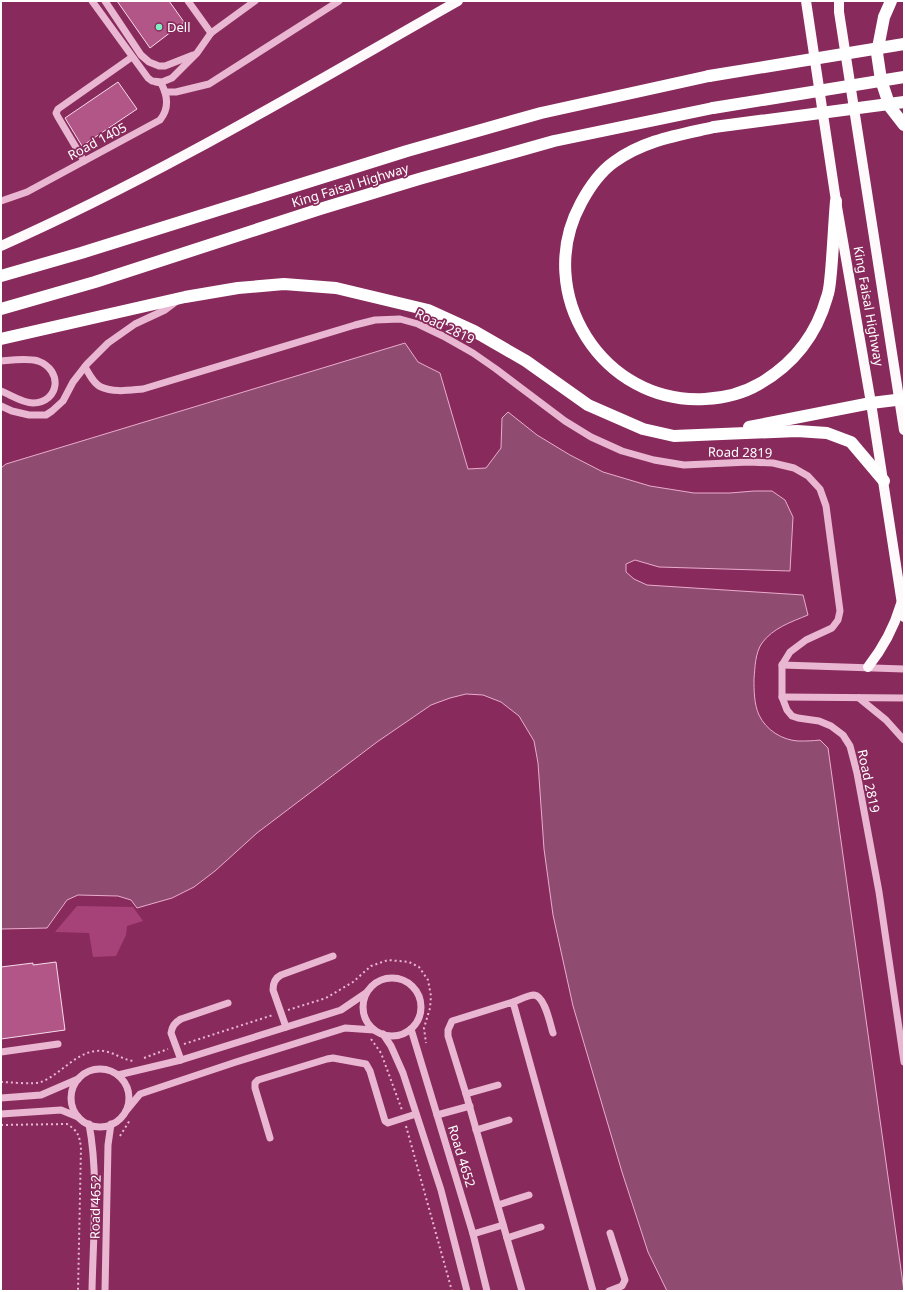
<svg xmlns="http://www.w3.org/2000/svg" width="905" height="1292" font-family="'Noto Sans',sans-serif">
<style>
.green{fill:#a74279}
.water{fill:#904c70;stroke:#e9acce}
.building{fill:#b25687;stroke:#f7dbea}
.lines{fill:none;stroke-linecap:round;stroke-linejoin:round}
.path{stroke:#e9b7d2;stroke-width:2;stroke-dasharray:2 3;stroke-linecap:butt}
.minor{stroke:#e9b7d2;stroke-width:7}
.major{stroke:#fefafc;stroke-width:10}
.highway{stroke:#fff;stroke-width:12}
.highway-bridge{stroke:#fff;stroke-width:12}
.poi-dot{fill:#7fefc4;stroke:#892a5c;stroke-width:1.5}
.labels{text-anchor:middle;stroke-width:3.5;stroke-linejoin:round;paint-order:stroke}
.poi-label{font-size:13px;fill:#fff;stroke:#892a5c;text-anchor:start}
.street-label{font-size:13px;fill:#fff;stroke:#892a5c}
</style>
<rect width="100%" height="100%" fill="#892a5c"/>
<path class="green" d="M77,906L133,907L143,921L127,926L126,935L116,956L93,957L89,933L55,932Z"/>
<path class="water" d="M405,343L418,362L440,373L468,469L486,468L501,448L502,418L508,412L537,435L570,455L603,472L650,486L694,493H730L754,491H772L785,500L793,517L790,571L659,567L635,560L626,564V572L634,579L647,585L803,595L808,615C791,622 773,628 762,643C755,653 755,668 754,679C754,690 754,704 759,715C766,730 782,740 798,741C805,741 813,741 820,740L828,748L904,1291H667L648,1252L622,1172L573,1006L553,915L544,849L538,763L534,741L519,716L501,702L483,695L466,694L450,698L431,705L377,742L257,833L215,871L194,887L172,898L137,908L131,900L118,896L78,895L67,900L47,928L1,929V468L6,464Z"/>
<g class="building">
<path d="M117,1H169L184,22L150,48Z"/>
<path d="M118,82L137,109L82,146L65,118Z"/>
<path d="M56,962L65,1030L1,1039V967L33,963V965Z"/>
</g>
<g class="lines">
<g class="path">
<path d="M288,1010L326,998L353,982L371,966L388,960L409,962L419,967L428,980L431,996L430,1008L424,1028L426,1043"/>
<path d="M371,1039L381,1053L402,1110"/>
<path d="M184,1044L273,1015"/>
<path d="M144,1058L168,1049"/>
<path d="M1,1082C10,1082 33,1085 41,1082C60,1075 75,1053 96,1051C111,1049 121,1060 134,1061"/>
<path d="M1,1125L67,1124C78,1131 79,1135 81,1147L78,1291"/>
<path d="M406,1126L452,1291"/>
<path d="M120,1136L130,1120"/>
</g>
<g class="minor">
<path d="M92,1L148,78L152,81L162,82L172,78L197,53L211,33L255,1"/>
<path d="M105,1L141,55L149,62L159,66H165L193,55"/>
<path d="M188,1L211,33"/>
<path d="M165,92H176L209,84L339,1"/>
<path d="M84,161L58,117L56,113L58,109L132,57"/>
<path d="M1,201L27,192L160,120C169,109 168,96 161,83L156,82"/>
<path d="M1,361C13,360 27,358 38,361C63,370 60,402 33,403C22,403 11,395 1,391"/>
<path d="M85,367C89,374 94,384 101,387C114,393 130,390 143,389L355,325L375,320L400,319L418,324L443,336L473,353L496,369L565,421L591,437L622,451L654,460L684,465L749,462L773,463L794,468L808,476L820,489L826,506L840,611L838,620L832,628L806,640L790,652L782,665V697L787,710L792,716L798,718L819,721L831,726L843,735L850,746L857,773L879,892L904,1062"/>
<path d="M1,406L12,411L29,415H46L52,411L63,401L73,382L87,364L108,343L135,324L165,310L177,301"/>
<path d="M782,665L904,669"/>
<path d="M782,697L904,698"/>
<path d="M859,698L886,720L904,740"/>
<circle cx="392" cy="1007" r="29"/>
<path d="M513,1002C519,1000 528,995 534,995C545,996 550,1024 553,1033"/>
<path d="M286,1027L273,990C273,983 275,978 281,975L333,956"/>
<path d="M411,1029L473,1234L487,1291"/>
<path d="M383,1034L391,1046L403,1073L441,1190L467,1291"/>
<path d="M1,1052L58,1044"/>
<path d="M181,1060L171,1033C172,1026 175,1022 181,1019L228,1003"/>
<circle cx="100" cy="1098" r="29"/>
<path d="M118,1075L181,1060L341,1010L366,993"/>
<path d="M466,1094L498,1085"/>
<path d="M1,1098L41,1095L78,1079"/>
<path d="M126,1111L140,1094L236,1062L345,1028L374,1030"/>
<path d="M1,1114L61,1110L78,1117"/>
<path d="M437,1115L470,1106"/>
<path d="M89,1124C99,1176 93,1238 92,1291"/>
<path d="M476,1130L509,1120"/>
<path d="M270,1138L255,1088V1083L258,1080L327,1059L333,1058L366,1064L370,1071L385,1121L388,1123L416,1114"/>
<path d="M498,1205L529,1195"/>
<path d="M473,1234L503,1225"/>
<path d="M507,1238L541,1227"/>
<path d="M105,1291L108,1145L111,1124"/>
<path d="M522,1291L466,1094L448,1036V1030L452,1021L513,1002L593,1291"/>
<path d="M609,1291L622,1286L625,1280L610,1233"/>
</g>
<g class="major">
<path d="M806,1L836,201L871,403L904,617"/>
<path d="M839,1V12L904,430"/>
<path d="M1,246C159,176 308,86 458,1"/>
<path d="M868,667C883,648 894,628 901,604"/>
</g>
<g class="highway">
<path d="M891,1L884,17L877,53L881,80L890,107L904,125"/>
<path d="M714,127C679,135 644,140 614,162C600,172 589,188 581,203C532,293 603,405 705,399C724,398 742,394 759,384C794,364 816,336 827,297C830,289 830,280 831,272C833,249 834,225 836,201"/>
<path d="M1,276L81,253L407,151L541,113L709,76"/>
<path d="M1,309L95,282L320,209L419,179L554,141L713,108"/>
<path d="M1,339L185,297L238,288L284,284L336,288L428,310L474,331L526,361L588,405L643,429L674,436L797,431L827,433L851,442L884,481"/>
<path d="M749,427L871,403L904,399"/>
</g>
<g class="highway-bridge">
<path d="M709,76L904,44"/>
<path d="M713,108L904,77"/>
<path d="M714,127L904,102"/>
</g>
</g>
<circle class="poi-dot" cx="159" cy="27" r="4"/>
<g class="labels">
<g class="poi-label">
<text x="167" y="32">Dell</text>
</g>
<g class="street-label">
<text transform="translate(97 141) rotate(-28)" y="5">Road 1405</text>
<text transform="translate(350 185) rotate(-17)" y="5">King Faisal Highway</text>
<text transform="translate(869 306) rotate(80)" y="5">King Faisal Highway</text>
<text transform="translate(445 326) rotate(26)" y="5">Road 2819</text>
<text transform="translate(740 452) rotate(1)" y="5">Road 2819</text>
<text transform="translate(869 781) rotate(78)" y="5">Road 2819</text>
<text transform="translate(462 1156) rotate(73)" y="5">Road 4652</text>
<text transform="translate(95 1207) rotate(-89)" y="5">Road 4652</text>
</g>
</g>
<rect width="905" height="1292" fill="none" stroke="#ffffff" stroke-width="4"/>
</svg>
